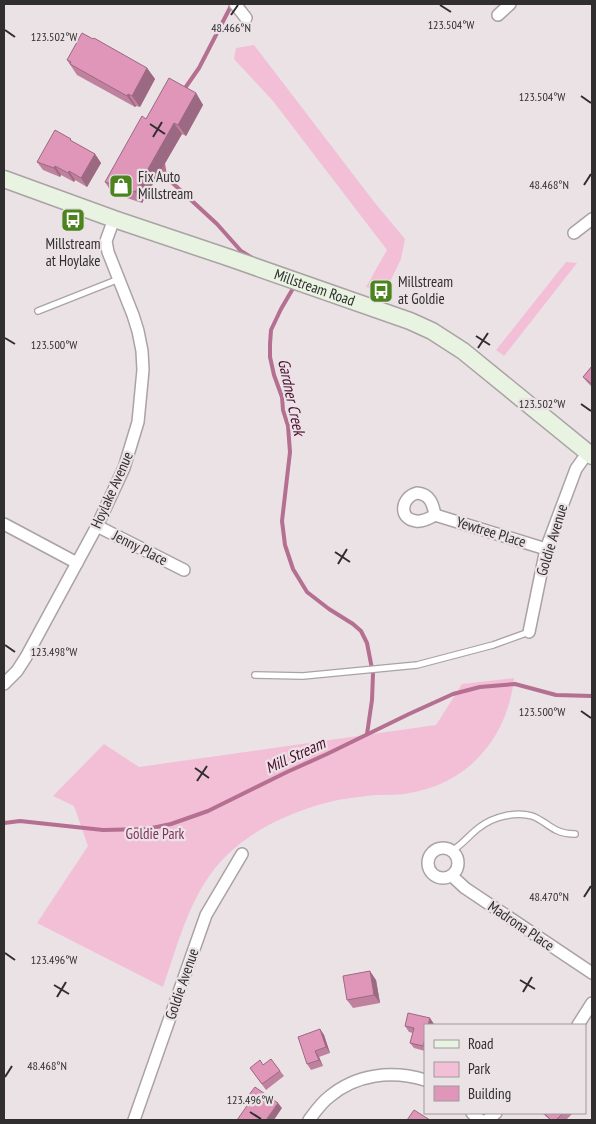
<svg xmlns="http://www.w3.org/2000/svg" width="596" height="1124" font-family="'PT Sans Narrow',sans-serif">
<style>
.green{fill:#f3bfd7}
.lines{fill:none;stroke-linecap:round;stroke-linejoin:round}
.stream{stroke:#b46f91;stroke-width:4}
.lane-casing{stroke:#aaa2a5;stroke-width:8}
.street-casing{stroke:#aaa2a5;stroke-width:14}
.secondary-casing{stroke:#aaa2a5;stroke-width:19}
.lane{stroke:#fff;stroke-width:5.5}
.street{stroke:#fff;stroke-width:11}
.secondary{stroke:#e8f4e1;stroke-width:16}
.wall{fill:#c0819f}
.shaded-wall{fill:#9c6982}
.building{fill:#df96b9;stroke:#9c6982}
.ticks{fill:none;stroke:#312e30;stroke-width:2}
.labels{text-anchor:middle;stroke-width:4.5;stroke-linejoin:round;paint-order:stroke}
.poi-label{font-size:15px;fill:#312e30;stroke:#eae2e5;text-anchor:start}
.street-label{font-size:15px;fill:#312e30;stroke:#eae2e5}
.park-label{font-size:15px;fill:#873261;stroke:#eae2e5}
.water-label{font-size:16px;font-style:italic;fill:#4b0b31;stroke:#eae2e5}
.ticks-label{font-size:12px;text-anchor:middle;fill:#312e30;stroke:#eae2e5;stroke-width:4.5;stroke-linejoin:round;paint-order:stroke}
</style>
<rect width="100%" height="100%" fill="#eae2e5"/>
<g class="green">
<path d="M254,45L375,203L405,239L401,259L385,292L366,287L387,250L273,101L234,59L236,48Z"/>
<path d="M566,262L577,263L504,356L496,350Z"/>
<path d="M514,678C508,737 469,783 410,793C399,795 387,795 376,795C363,796 351,798 338,800C299,808 256,827 227,855C191,890 179,941 163,987L37,923L88,846L74,806L53,796L104,744L139,767L436,725L462,684Z"/>
</g>
<g class="lines">
<g class="stream">
<path d="M183,91L199,68L232,4"/>
<path d="M163,163L165,176L217,224L241,251L254,259"/>
<path d="M295,285L281,309L271,330L270,344V357L274,375L282,397L283,410L288,426L290,452L282,521L285,545L293,569L307,592L329,609L353,624L361,631L367,643L373,674L372,700L367,734"/>
<path d="M4,823L20,821L103,830L147,829L171,824L208,811L287,772L327,754L409,714L453,694L480,687L515,684L556,695L592,696"/>
</g>
<g class="lane-casing">
<g id="lane">
<path d="M38,311L119,279"/>
<path d="M255,675L303,676L417,665L493,645L529,632"/>
<path d="M453,850C463,844 470,834 480,827C493,817 516,811 532,816C541,819 548,826 556,830C562,833 569,834 575,834"/>
</g>
</g>
<g class="street-casing">
<g id="street">
<path d="M235,4L246,18"/>
<path d="M498,15L510,4"/>
<path d="M574,233L592,219"/>
<path d="M417,493C430,494 433,504 435,515C430,518 422,522 416,521C398,519 401,497 417,493Z"/>
<path d="M435,515L546,549"/>
<path d="M4,524L77,563"/>
<path d="M97,526L184,570"/>
<path d="M529,632L546,549L576,469L588,452"/>
<path d="M4,684L17,671L26,657L97,526L124,468L138,422L143,370L142,351L138,331L133,315L108,252L106,241L114,219"/>
<circle cx="443" cy="863" r="15"/>
<path d="M452,876L465,888L592,973"/>
<path d="M578,1025L592,1003"/>
<path d="M472,1113L480,1120"/>
<path d="M134,1120L206,915L242,854"/>
<path d="M309,1120C315,1112 321,1103 329,1097C356,1074 392,1070 425,1080"/>
<path d="M487,1120L496,1113"/>
</g>
</g>
<g class="secondary-casing">
<g id="secondary">
<path id="s1" d="M4,179L114,219L230,258L410,321L432,331L463,351L592,456"/>
</g>
</g>
<use href="#lane" class="lane"/>
<use href="#street" class="street"/>
<use href="#secondary" class="secondary"/>
</g>
<g class="wall">
<path d="M67,60L147,68L155,79L140,107L136,106L135,107L77,75Z"/>
<path d="M196,93L203,105L186,136L182,134L142,203L112,193L105,182L146,119Z"/>
<path d="M73,142L95,154L101,163L87,187L75,180L74,182L61,175L60,177L43,170L37,162Z"/>
<path d="M592,366V387L587,382L583,377Z"/>
<path d="M376,980L380,1003L353,1008L347,1000Z"/>
<path d="M434,1024L425,1025V1051L414,1048L410,1043L413,1033L409,1032L405,1026Z"/>
<path d="M320,1029L324,1035L330,1053L319,1057L323,1066L311,1070L307,1064Z"/>
<path d="M271,1059L284,1076L266,1090L250,1068L263,1065Z"/>
<path d="M542,1113H573L566,1120H550Z"/>
</g>
<g class="shaded-wall">
<path d="M147,68L155,79L140,107L132,96Z"/>
<path d="M196,93L203,105L186,136L178,125Z"/>
<path d="M128,94L136,106L135,107L127,96Z"/>
<path d="M174,123L182,134L142,203L135,192Z"/>
<path d="M95,154L101,163L87,187L81,178Z"/>
<path d="M55,166L61,175L60,177L54,168Z"/>
<path d="M69,171L75,180L74,182L68,173Z"/>
<path d="M370,971L376,980L380,1003L374,995Z"/>
<path d="M430,1018L434,1024V1025H428Z"/>
<path d="M320,1029L324,1035L330,1053L326,1047Z"/>
<path d="M315,1051L319,1057L323,1066L319,1060Z"/>
<path d="M278,1103L282,1108L274,1120H266Z"/>
</g>
<g class="building">
<path d="M82,33L93,39L94,38L147,68L132,96L128,94L127,96L70,64L71,62L67,60Z"/>
<path d="M169,78L196,93L178,125L174,123L135,192L105,182L142,116L146,119Z"/>
<path d="M55,130L71,139L70,140L95,154L81,178L69,171L68,173L55,166L54,168L37,162Z"/>
<path d="M592,366V384L583,377Z"/>
<path d="M370,971L374,995L347,1000L343,976Z"/>
<path d="M408,1013L430,1018L428,1025H425V1039L423,1046L410,1043L414,1028L405,1026Z"/>
<path d="M320,1029L326,1047L315,1051L319,1060L307,1064L298,1037Z"/>
<path d="M271,1059L280,1071L262,1084L250,1068L260,1060L263,1065Z"/>
<path d="M255,1087L278,1103L266,1120H237L249,1103L245,1100Z"/>
<path d="M414,1110L430,1120H407Z"/>
<path d="M544,1113H563L556,1120H551Z"/>
</g>
<path class="ticks" d="M440,5L451,12M231,15L238,5M5,30L15,37M581,96L591,103M150,124L165,134M153,137L162,122M584,185L591,174M476,336L490,345M5,338L15,344M478,348L488,333M581,404L591,411M335,552L350,562M338,564L347,549M5,645L15,652M581,711L591,718M195,768L209,778M197,781L207,766M584,897L591,886M5,953L15,960M520,980L535,989M54,985L69,994M523,992L532,977M57,997L66,982M5,1077L12,1066M250,1112L261,1119"/>
<defs>
<g id="shop-square" transform="scale(1.25)"><rect x="-9" y="-9" width="18" height="18" rx="4" fill="#4b841f" stroke="#eae2e5"/><path d="M-5-2.5h2.3a2.7 3.5 0 0 1 5.4 0H5L5.5 6h-11ZM-1.5-2.5h3a1.5 2.3 0 0 0-3 0Z" fill="#fff"/></g>
<g id="bus-square" transform="scale(1.25)"><rect x="-9" y="-9" width="18" height="18" rx="4" fill="#4b841f" stroke="#eae2e5"/><path d="M-5-6H5V4H4V6H2V4H-2V6H-4V4H-5ZM-3.5-4V0h7V-4ZM-3.5 1.2v1.5H-2V1.2ZM2 1.2v1.5H3.5V1.2Z" fill="#fff"/></g>
</defs>
<g fill-rule="evenodd">
<use href="#shop-square" x="121" y="186"/>
<use href="#bus-square" x="73" y="220"/>
<use href="#bus-square" x="381" y="291"/>
</g>
<g class="labels">
<g class="poi-label">
<text x="138" y="182">Fix Auto<tspan x="138" dy="17">Millstream</tspan></text>
<text x="73" y="249" text-anchor="middle">Millstream<tspan x="73" dy="17">at Hoylake</tspan></text>
<text x="398" y="287">Millstream<tspan x="398" dy="17">at Goldie</tspan></text>
</g>
<g class="street-label">
<text dy="5" stroke="none"><textPath href="#s1" startOffset="329">Millstream Road</textPath></text>
<text transform="translate(112 490) rotate(-66)" y="5">Hoylake Avenue</text>
<text transform="translate(491 532) rotate(17)" y="5">Yewtree Place</text>
<text transform="translate(552 540) rotate(-73)" y="5">Goldie Avenue</text>
<text transform="translate(140 548) rotate(27)" y="5">Jenny Place</text>
<text transform="translate(521 926) rotate(34)" y="5">Madrona Place</text>
<text transform="translate(182 984) rotate(-71)" y="5">Goldie Avenue</text>
</g>
<g class="park-label">
<text x="155" y="839">Goldie Park</text>
</g>
<g class="water-label">
<text transform="translate(292 397) rotate(78)" y="6">Gardner Creek</text>
<text transform="translate(295 755) rotate(-25)" y="6">Mill Stream</text>
</g>
</g>
<g class="ticks-label">
<text x="451" y="29">123.504°W</text>
<text x="231" y="32">48.466°N</text>
<text x="54" y="41">123.502°W</text>
<text x="542" y="101">123.504°W</text>
<text x="549" y="189">48.468°N</text>
<text x="54" y="349">123.500°W</text>
<text x="542" y="408">123.502°W</text>
<text x="54" y="656">123.498°W</text>
<text x="542" y="716">123.500°W</text>
<text x="549" y="901">48.470°N</text>
<text x="54" y="964">123.496°W</text>
<text x="47" y="1070">48.468°N</text>
<text x="250" y="1104">123.496°W</text>
</g>
<rect width="596" height="1124" fill="none" stroke="#312e30" stroke-width="10"/>
<rect x="424" y="1024" width="162" height="90" fill="#eae2e5" stroke="#a09a9d"/>
<rect x="434" y="1040" width="25" height="8" fill="#e8f4e1" stroke="#a09a9d"/>
<text x="468" y="1049" font-size="15" fill="#312e30">Road</text>
<rect x="434" y="1062" width="25" height="15" fill="#f3bfd7" stroke="#a09a9d"/>
<text x="468" y="1074" font-size="15" fill="#312e30">Park</text>
<rect x="434" y="1086" width="25" height="15" fill="#df96b9" stroke="#a09a9d"/>
<text x="468" y="1099" font-size="15" fill="#312e30">Building</text>
</svg>
